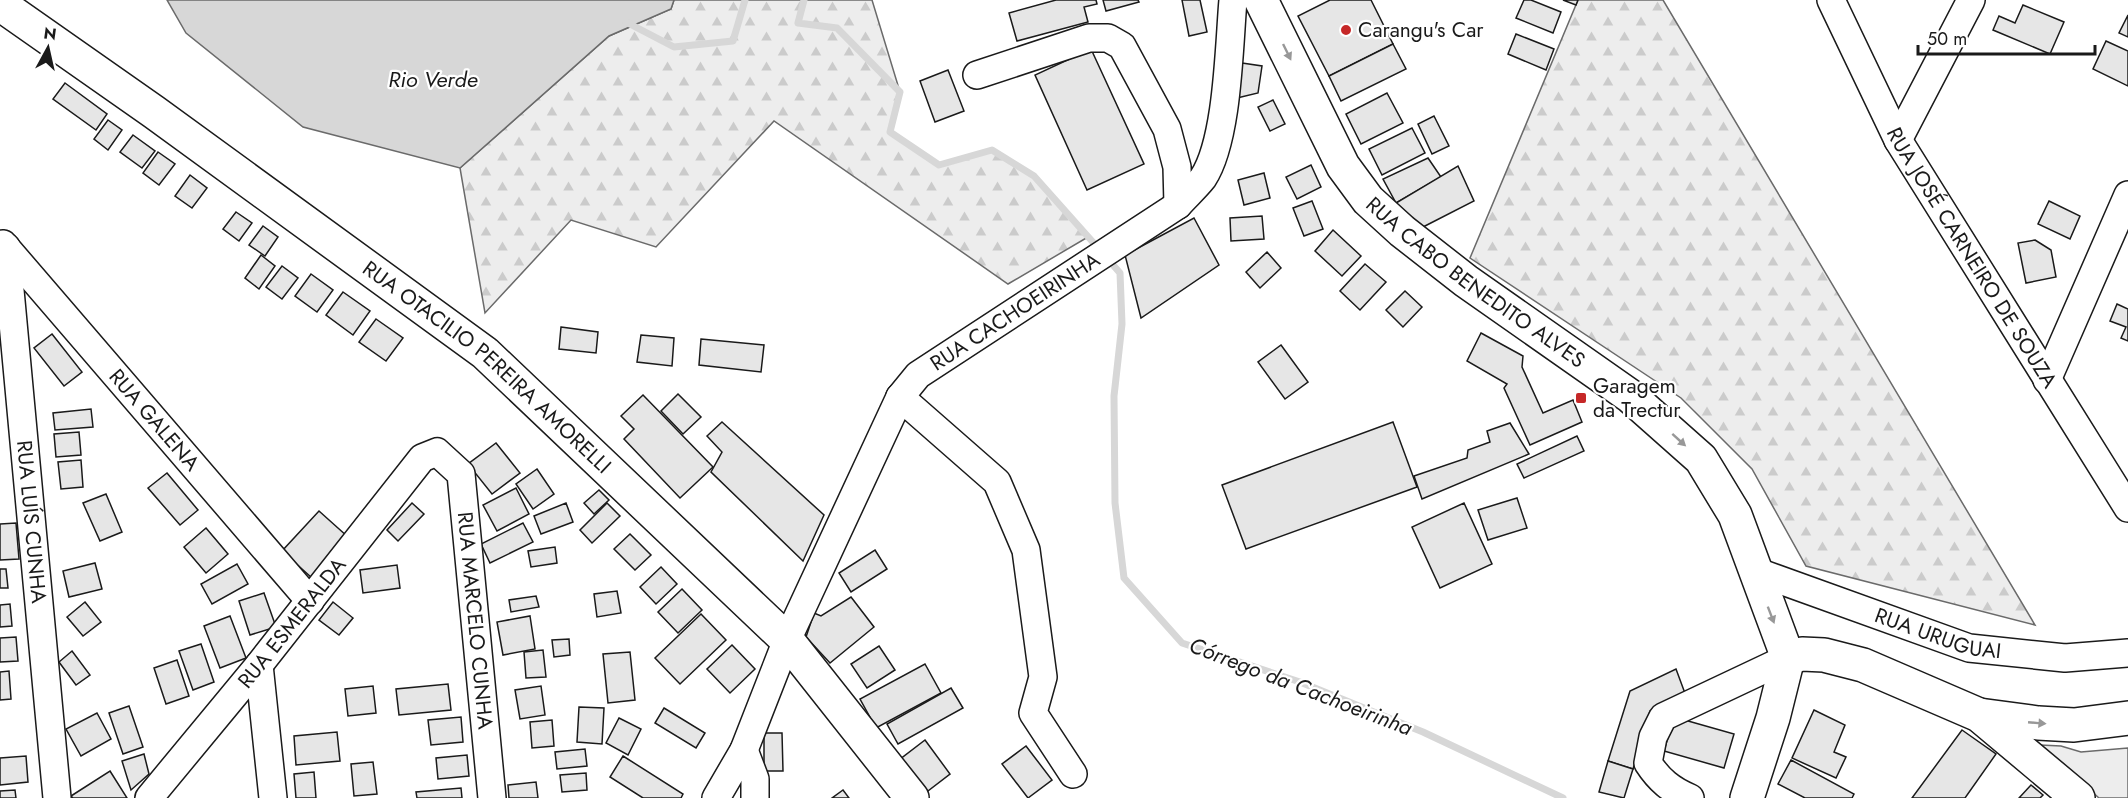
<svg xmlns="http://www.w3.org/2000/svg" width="2128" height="798" font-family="Jost,sans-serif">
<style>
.green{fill:#ededed;stroke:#6a6a6a;stroke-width:1.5}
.forest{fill:url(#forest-firs);stroke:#6a6a6a;stroke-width:1.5}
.water{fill:#d7d7d7;stroke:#6a6a6a;stroke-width:1.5}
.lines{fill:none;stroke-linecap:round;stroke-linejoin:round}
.stream{stroke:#d7d7d7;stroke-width:7}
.building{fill:#e6e6e6;stroke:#1a1a1a;stroke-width:1.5}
.minor-casing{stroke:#1a1a1a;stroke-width:30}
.major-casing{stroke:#1a1a1a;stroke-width:36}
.minor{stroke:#fff;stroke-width:27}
.major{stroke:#fff;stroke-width:33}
.oneway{fill:#989898}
.poi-dot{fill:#c62828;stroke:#fff;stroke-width:2}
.labels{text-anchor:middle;stroke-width:4.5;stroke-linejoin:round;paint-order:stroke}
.poi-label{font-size:21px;fill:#1a1a1a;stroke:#fff;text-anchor:start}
.street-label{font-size:21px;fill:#1a1a1a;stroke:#fff}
.water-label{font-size:22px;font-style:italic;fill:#1a1a1a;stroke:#fff}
</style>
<defs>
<pattern id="forest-firs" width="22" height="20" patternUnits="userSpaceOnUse" patternTransform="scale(1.5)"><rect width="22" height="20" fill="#ededed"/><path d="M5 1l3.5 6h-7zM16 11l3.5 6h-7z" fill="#cbcbcb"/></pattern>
</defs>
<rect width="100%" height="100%" fill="#fff"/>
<path class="green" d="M2040,745L2061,746L2081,752L2128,748V798H2099Z"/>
<g class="forest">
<path d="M674,0H872L900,92L890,132L939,165L992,150L1034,176L1088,237L1008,284L774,121L656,247L571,220L485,313L460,168L609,36L671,9Z"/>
<path d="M1578,0H1663L2035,625L1806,566L1752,469L1681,398L1470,258Z"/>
</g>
<path class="water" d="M167,0H674L671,9L609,36L460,168L303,127L186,33Z"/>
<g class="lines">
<g class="stream">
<path d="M804,0L798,23L837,28L900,92L890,132L939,165L992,150L1034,176L1099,249"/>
<path d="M626,22L674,47L733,41L745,0"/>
<path d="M1106,257L1120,273L1122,324L1114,396L1115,503L1124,578L1182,643L1300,682L1423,732L1563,798"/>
</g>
</g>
<g class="building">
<path d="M1056,0H1096L1097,4L1084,7L1088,22L1017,41L1009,13Z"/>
<path d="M1103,0H1138L1139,2L1106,11Z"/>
<path d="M1182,0H1200L1207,32L1189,36Z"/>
<path d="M1330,0H1371L1393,44L1329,76L1298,16Z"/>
<path d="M1524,0H1531L1561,12L1553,33L1516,18Z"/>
<path d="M1563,0H1578L1576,5Z"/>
<path d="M2023,5L2064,22L2050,54L1993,30L1999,16L2015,23Z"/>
<path d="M2128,15V37L2119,33Z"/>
<path d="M1516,34L1554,49L1546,70L1508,54Z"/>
<path d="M2106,41L2128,51V86L2093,69Z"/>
<path d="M1393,44L1406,69L1341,101L1329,76Z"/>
<path d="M1091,49L1144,164L1087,190L1035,75Z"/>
<path d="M1242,63L1262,66L1258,93L1237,98Z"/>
<path d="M948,70L964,111L935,122L920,81Z"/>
<path d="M65,83L107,114L96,130L53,99Z"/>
<path d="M1387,93L1403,123L1361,144L1346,114Z"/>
<path d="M1273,100L1285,124L1270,131L1258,107Z"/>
<path d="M1434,116L1449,146L1432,154L1418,124Z"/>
<path d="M108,120L122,130L108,150L94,139Z"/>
<path d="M1412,128L1425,153L1382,175L1369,149Z"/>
<path d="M133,135L155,151L142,168L120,152Z"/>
<path d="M158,152L175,164L159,185L143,173Z"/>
<path d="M1428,158L1441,177L1396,203L1383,179Z"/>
<path d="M1311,165L1321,187L1297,199L1286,177Z"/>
<path d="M1458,166L1474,201L1423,227L1396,203Z"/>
<path d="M1264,173L1270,198L1244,205L1238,180Z"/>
<path d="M190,175L207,188L192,208L175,196Z"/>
<path d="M1312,201L1323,229L1304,236L1293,208Z"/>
<path d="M2049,201L2080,216L2070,239L2038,224Z"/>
<path d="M236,212L252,223L239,241L223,229Z"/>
<path d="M1262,216L1264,239L1231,241L1230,218Z"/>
<path d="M1194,218L1219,265L1141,318L1125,255Z"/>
<path d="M263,226L278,237L265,256L249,245Z"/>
<path d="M1333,230L1361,256L1342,276L1315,251Z"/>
<path d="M2035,240L2051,250L2056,277L2026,283L2018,243Z"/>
<path d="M1267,252L1281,268L1260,288L1246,272Z"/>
<path d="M261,255L275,266L259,289L245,278Z"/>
<path d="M1365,264L1386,282L1360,310L1340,291Z"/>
<path d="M282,266L298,278L282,299L266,287Z"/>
<path d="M311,274L333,290L317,312L295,296Z"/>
<path d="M1405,291L1422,307L1403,327L1386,310Z"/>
<path d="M343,292L370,311L353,335L326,315Z"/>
<path d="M2117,304L2128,309V341L2121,338L2126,327L2110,321Z"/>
<path d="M376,319L403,338L386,361L359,342Z"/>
<path d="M561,327L598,332L596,353L559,349Z"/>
<path d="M1481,333L1523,356L1522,367L1543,413L1573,400L1582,422L1530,445L1504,388L1507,384L1467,361Z"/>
<path d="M52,334L82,372L64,386L34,348Z"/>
<path d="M641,335L674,338L672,366L637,362Z"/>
<path d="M701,339L764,345L761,372L699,365Z"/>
<path d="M1281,345L1308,382L1285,399L1258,362Z"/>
<path d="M678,394L701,417L683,434L661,411Z"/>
<path d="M643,395L713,467L680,498L624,439L634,429L621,416Z"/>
<path d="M91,409L93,427L55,430L53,413Z"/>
<path d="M722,422L824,515L803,561L711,472L722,452L707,436Z"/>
<path d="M1393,422L1417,487L1246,549L1222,485Z"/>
<path d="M1510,423L1529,454L1422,499L1414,476L1467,458L1468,450L1490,442L1487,431Z"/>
<path d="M79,432L81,455L56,457L54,434Z"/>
<path d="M1577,436L1584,451L1524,478L1517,464Z"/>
<path d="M496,443L520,473L492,494L468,464Z"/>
<path d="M81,460L83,487L61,489L58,462Z"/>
<path d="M537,469L554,494L533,509L516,484Z"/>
<path d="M167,473L198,510L180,525L148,488Z"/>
<path d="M516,488L529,514L497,531L483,505Z"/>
<path d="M599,490L609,500L594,514L584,503Z"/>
<path d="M106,494L122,532L100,541L83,503Z"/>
<path d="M1517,498L1527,528L1488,540L1478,510Z"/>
<path d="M412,503L424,514L398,541L387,530Z"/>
<path d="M566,503L573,522L541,534L534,516Z"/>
<path d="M607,503L620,516L592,543L580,530Z"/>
<path d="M1464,503L1492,564L1440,588L1412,527Z"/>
<path d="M319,511L348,537L312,578L282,551Z"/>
<path d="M16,523L19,559L0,560V524Z"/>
<path d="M523,523L533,542L490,563L481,544Z"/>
<path d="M206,528L228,554L206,573L184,547Z"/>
<path d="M630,534L651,555L635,570L614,549Z"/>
<path d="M555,547L557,563L531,567L528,551Z"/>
<path d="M875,550L887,569L851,592L839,573Z"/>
<path d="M95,563L102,589L69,597L63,571Z"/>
<path d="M237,564L248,584L212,604L201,584Z"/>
<path d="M397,565L400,588L363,593L360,570Z"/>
<path d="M661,567L677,584L656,604L640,587Z"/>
<path d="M0,569H6L8,588H0Z"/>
<path d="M682,589L702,610L678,633L658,612Z"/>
<path d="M617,591L621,613L597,617L594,594Z"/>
<path d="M264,593L276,627L250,635L239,601Z"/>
<path d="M536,596L539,607L511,612L509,600Z"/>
<path d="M851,597L874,627L830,663L806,637L814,613L821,616Z"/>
<path d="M85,602L101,622L83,636L67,617Z"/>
<path d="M333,602L353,618L339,635L319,620Z"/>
<path d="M10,604L12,626L0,627V605Z"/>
<path d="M701,614L726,640L680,684L655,658Z"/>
<path d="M230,616L246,658L220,668L204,626Z"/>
<path d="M530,616L535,649L503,655L497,622Z"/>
<path d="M16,637L18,661L0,662V638Z"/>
<path d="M569,639L570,655L554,657L552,640Z"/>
<path d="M201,644L214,682L193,690L179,651Z"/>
<path d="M732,645L755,669L730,693L707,669Z"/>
<path d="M879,646L895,670L867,688L851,664Z"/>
<path d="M543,650L546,677L526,678L524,652Z"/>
<path d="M72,651L90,675L76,685L59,662Z"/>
<path d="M630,652L635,700L608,703L603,654Z"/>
<path d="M177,660L189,696L166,704L154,668Z"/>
<path d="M925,664L941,693L876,728L860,699Z"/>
<path d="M1676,669L1686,696L1650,711L1633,769L1608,761L1630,691Z"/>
<path d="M9,671L11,699L0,700V672Z"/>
<path d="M448,684L451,710L399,715L396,689Z"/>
<path d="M373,686L376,713L348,716L345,689Z"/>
<path d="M541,686L545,715L520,719L515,690Z"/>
<path d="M951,688L963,708L898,744L887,724Z"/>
<path d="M129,706L143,747L123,754L109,713Z"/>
<path d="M579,707L604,708L602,744L577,742Z"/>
<path d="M664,708L705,733L696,748L655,723Z"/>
<path d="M1814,710L1845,725L1834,752L1846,757L1836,778L1792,758Z"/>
<path d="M97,713L111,739L81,756L66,729Z"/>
<path d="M461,717L463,742L431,745L428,720Z"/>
<path d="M1674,717L1734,734L1724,768L1664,751Z"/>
<path d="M619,718L641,729L628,755L606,743Z"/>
<path d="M552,720L554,746L532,748L530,722Z"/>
<path d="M1962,730L1996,754L1965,798H1912Z"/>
<path d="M337,732L340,761L296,765L294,736Z"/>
<path d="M764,733H782L783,771H764Z"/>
<path d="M925,740L950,774L924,794L899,760Z"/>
<path d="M1026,746L1052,780L1028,798L1002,764Z"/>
<path d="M585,749L587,766L557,769L555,752Z"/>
<path d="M144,754L149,774L131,790L122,761Z"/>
<path d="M467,755L469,776L438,779L436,758Z"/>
<path d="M26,756L28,782L0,785V758Z"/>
<path d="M623,756L683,794L681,798H643L610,777Z"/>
<path d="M1791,760L1854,794L1852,798H1805L1778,784Z"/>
<path d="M1608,761L1633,769L1624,798L1599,792Z"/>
<path d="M373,762L377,794L354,796L351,764Z"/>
<path d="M110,771L127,798H73L71,796Z"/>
<path d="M314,772L316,798H296L294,774Z"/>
<path d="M586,773L587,790L562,792L560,775Z"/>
<path d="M536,782L538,798H509L508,785Z"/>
<path d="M2031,785L2043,795L2040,798H2019Z"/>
<path d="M461,788L462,798H417L416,792Z"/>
<path d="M15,790L16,798H0V791Z"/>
<path d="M843,790L849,798H832Z"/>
</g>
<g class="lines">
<g class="minor-casing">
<g id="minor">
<path id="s1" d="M1831,0L1898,140L2128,508"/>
<path d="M977,75L1089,38H1108L1122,46L1167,129L1177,167L1178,205"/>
<path d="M1898,140L1971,0"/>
<path id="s2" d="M3,244L310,601"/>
<path id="s3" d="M6,247L57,798"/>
<path d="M2047,380L2128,195"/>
<path d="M900,397L997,482L1026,550L1043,677L1033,713L1073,774"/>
<path id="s4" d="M1755,571L1969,648L2065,658L2128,653"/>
<path d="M259,665L273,798"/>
<path d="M744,750L755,779V798"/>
<path id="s5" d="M149,798L259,665L422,458L437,452L461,474L492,798"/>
<path id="s6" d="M716,798L744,750L787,640L900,397L918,375L1178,205C1186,196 1196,187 1203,178C1228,140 1229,46 1233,0"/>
<path d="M1690,798C1671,790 1659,780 1648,763L1653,737L1663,717L1788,658"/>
</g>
</g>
<g class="major-casing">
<g id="major">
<path id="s7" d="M1261,0L1343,166L1368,200L1402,231L1466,281L1630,396L1701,459L1735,515L1788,658L1773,718L1747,798"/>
<path id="s8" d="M0,4L154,112L485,353L787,640L912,798"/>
<path d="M1788,658L1802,654L1824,655L1863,665L1979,715L2078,798"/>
<path d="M1979,715L2038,723L2074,725L2128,718"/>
</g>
</g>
<use href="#minor" class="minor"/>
<use href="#major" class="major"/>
</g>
<defs><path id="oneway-solid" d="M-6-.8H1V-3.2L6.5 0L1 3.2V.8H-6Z" transform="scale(1.5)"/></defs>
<g class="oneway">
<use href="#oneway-solid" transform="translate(1287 52) rotate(64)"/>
<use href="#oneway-solid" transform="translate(1679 440) rotate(42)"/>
<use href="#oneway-solid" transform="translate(1771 615) rotate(69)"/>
<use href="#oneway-solid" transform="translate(2037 723) rotate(5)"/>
</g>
<g class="poi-dot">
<circle cx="1346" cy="30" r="6"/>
<rect x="1575" y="392" width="12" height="12" rx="3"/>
</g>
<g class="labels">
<g class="poi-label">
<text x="1358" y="37">Carangu's Car</text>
<text x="1593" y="393">Garagem<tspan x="1593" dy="24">da Trectur</tspan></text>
</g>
<g class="street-label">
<text dy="7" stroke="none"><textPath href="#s1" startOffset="294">RUA JOSÉ CARNEIRO DE SOUZA</textPath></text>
<text dy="7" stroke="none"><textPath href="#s7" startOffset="363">RUA CABO BENEDITO ALVES</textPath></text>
<text dy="7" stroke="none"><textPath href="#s6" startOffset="586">RUA CACHOEIRINHA</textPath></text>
<text dy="7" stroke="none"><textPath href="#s8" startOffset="608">RUA OTACILIO PEREIRA AMORELLI</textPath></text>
<text dy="7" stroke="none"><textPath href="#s2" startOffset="232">RUA GALENA</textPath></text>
<text dy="7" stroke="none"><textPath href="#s3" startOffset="276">RUA LUÍS CUNHA</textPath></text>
<text dy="7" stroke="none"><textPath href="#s5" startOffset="632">RUA MARCELO CUNHA</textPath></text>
<text dy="7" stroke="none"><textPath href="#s5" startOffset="226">RUA ESMERALDA</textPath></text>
<text dy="7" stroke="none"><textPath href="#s4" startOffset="194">RUA URUGUAI</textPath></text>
</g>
<g class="water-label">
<text x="433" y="87">Rio Verde</text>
<text transform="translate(1301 686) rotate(21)" y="8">Córrego da Cachoeirinha</text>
</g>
</g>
<g transform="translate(48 48) rotate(8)" stroke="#ffffff" stroke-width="4.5" paint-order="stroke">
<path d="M0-4.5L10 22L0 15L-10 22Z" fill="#1a1a1a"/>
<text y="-9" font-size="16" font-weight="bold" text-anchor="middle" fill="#1a1a1a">N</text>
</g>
<path d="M1918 45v9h177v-9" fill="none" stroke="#1a1a1a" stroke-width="3"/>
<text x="1927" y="45" font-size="18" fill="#1a1a1a" stroke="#ffffff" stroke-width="4.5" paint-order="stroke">50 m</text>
</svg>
